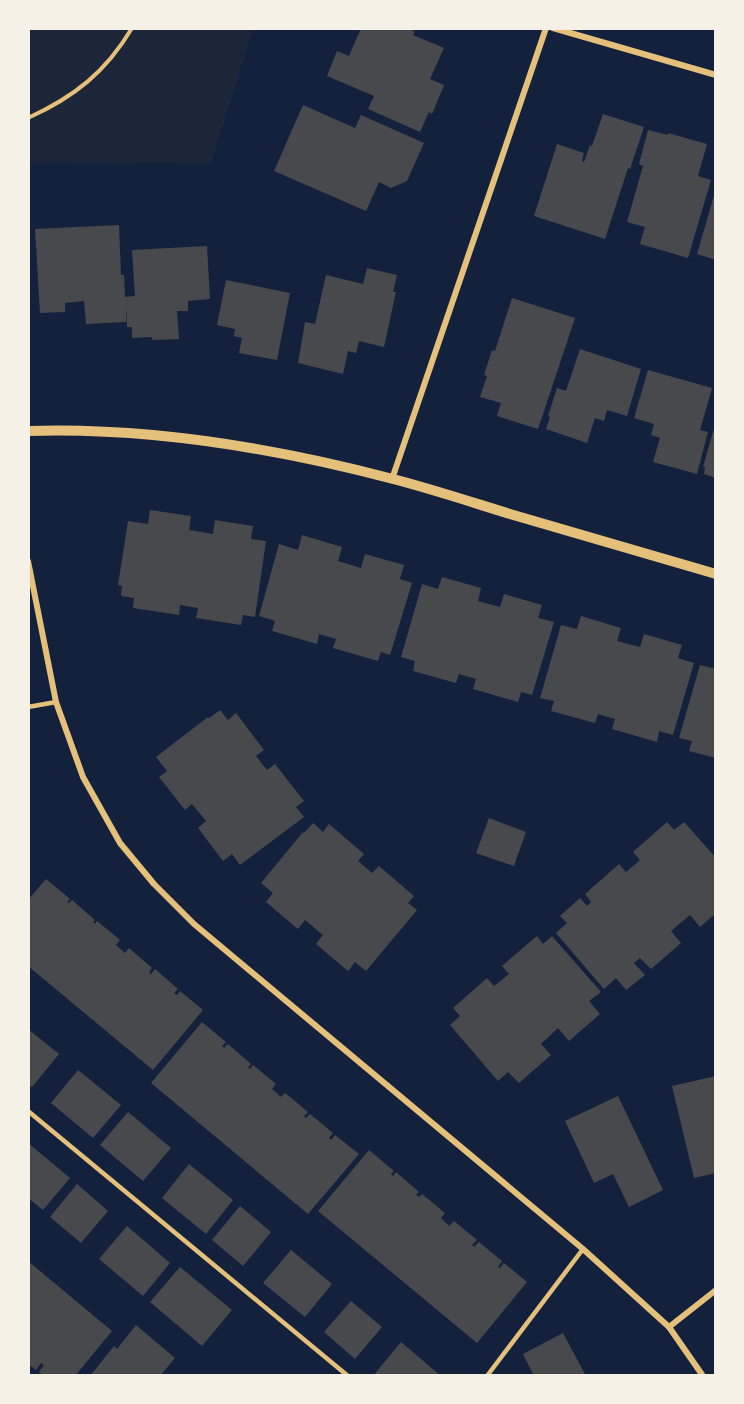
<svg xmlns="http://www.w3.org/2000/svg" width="744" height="1404" font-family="'Varela Round',sans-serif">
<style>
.green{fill:#1d2539}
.building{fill:#48494c}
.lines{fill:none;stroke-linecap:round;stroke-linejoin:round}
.path{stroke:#e5c07b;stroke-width:4}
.service{stroke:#e5c07b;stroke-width:4.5}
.minor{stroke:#e5c07b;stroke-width:6}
.tertiary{stroke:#e5c07b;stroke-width:10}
</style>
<rect width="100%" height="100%" fill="#14213d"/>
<path class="green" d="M29,29H253L211,164L29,163Z"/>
<g class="building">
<path d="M361,28H407L415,32L413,35L444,48L430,79L444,85L432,114L429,112L420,132L368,109L374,96L327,76L337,51L349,56Z"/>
<path d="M303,105L355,128L361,115L424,143L407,181L391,188L379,182L366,211L274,171Z"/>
<path d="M603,114L644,127L630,169L628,168L605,239L534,216L557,144L584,153L582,161L584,162L590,145L592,146Z"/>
<path d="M648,130L668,135V133L707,144L698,176L711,180L688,258L640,244L645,227L627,222L643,166L639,164Z"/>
<path d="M715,192H716V260L697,254Z"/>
<path d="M119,225L121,275H124L125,297L135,296L132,250L207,246L210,299L188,301V311H177L179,339L152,340V337L132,338V327H127L126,306V322L86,324L84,301L65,303V312L40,313L35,229Z"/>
<path d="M367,268L397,275L393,292H396L384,347L359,341L356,353L348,351L343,374L298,363L305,322L315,324L326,275L363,284Z"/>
<path d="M226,280L290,293L277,360L239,353L242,338L234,336L235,329L217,325Z"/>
<path d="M512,298L575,318L538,429L497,416L501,403L480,397L487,376L484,375L492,350L495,351Z"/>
<path d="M580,349L641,369L627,416L607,410L604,421L595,418L587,443L546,429L550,417L548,416L557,388L566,391Z"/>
<path d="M648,370L712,388L700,430L708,432L697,474L653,462L660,438L651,435L654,424L634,418Z"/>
<path d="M715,425L716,426V478L704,474L705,467H703Z"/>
<path d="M150,510L191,516L189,530L213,534L215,520L253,526L251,539L266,541L255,617L243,615L241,625L196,618L198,608L180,605L179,615L133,608L134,598L121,596L122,586L118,585L128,521L148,524Z"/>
<path d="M302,535L342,547L338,561L361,568L365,554L404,565L400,579L412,583L390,655L381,652L378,661L333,648L336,639L319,634L317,644L272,631L275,621L259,616L279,544L298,550Z"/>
<path d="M442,577L481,588L478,601L500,607L504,594L542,605L538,618L554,622L532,695L521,692L518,702L473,689L476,679L459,674L456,683L413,671L415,661L401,657L422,584L438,589Z"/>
<path d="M581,616L621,628L617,641L640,647L644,634L682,645L678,658L694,663L673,735L659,731L657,742L612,729L615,719L598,714L595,723L551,711L554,701L540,698L561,625L577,629Z"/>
<path d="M700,665L716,669V758L689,751L692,741L679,738Z"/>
<path d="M220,710L228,720L236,713L264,750L256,756L267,770L275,764L304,801L296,807L304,817L240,865L232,854L223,861L198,828L206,821L192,804L185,810L159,777L167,771L156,757L208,717L209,718Z"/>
<path d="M489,818L526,832L514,866L476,853Z"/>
<path d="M667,822L674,830L684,822L716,858V913L700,927L690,915L671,931L681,943L651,969L640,958L634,963L645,975L626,990L616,978L604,989L556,933L567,923L560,916L580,898L587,906L591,902L585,894L619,864L626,872L640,860L633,852Z"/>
<path d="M313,823L323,832L329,824L364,854L358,861L372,873L379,866L414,896L408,903L417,910L366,971L355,962L348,971L316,944L323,935L305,920L298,929L266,902L273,893L261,883L303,832L304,833Z"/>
<path d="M46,879L70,899L67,902L69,903L72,900L95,920L93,922L95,924L97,921L120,940L116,945L125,953L129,948L152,968L149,972L151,974L155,969L178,989L174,993L177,995L180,991L203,1010L153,1070L28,966V900Z"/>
<path d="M537,936L543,944L552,936L601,992L589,1001L600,1014L569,1041L558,1028L541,1044L551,1055L519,1083L508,1072L498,1081L450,1025L460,1016L453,1008L487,978L494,986L509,974L502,966Z"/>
<path d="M202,1022L226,1042L222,1046L224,1048L228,1044L251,1064L248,1067L250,1069L253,1065L276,1084L272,1089L281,1097L285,1093L308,1112L304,1116L306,1118L310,1114L333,1133L329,1138L331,1140L335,1135L359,1154L308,1214L151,1083Z"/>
<path d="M28,1029L59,1054L32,1087L28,1084Z"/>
<path d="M78,1070L121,1105L93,1138L51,1103Z"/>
<path d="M716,1076V1173L694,1178L672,1086Z"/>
<path d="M618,1096L663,1190L629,1207L613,1174L594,1183L565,1121Z"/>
<path d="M128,1112L171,1148L143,1181L100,1145Z"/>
<path d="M28,1143L70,1178L43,1210L28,1198Z"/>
<path d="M369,1150L394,1171L391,1174L393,1176L396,1172L419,1192L416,1195L419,1197L422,1194L445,1213L441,1218L449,1226L454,1221L477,1240L472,1245L474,1247L479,1242L502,1261L498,1267L500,1268L504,1263L527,1282L477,1343L318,1211Z"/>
<path d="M189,1164L233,1200L206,1234L162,1198Z"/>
<path d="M77,1184L108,1211L81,1243L50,1217Z"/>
<path d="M240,1206L271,1232L243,1266L212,1240Z"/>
<path d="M127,1226L170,1263L143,1296L99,1259Z"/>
<path d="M291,1250L332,1284L305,1317L263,1283Z"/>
<path d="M28,1261L112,1331L75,1376H43L39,1372L44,1365L41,1363L36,1370L28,1364Z"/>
<path d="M180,1267L232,1310L202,1346L150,1302Z"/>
<path d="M351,1301L382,1327L355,1359L324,1332Z"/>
<path d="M136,1325L175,1358L160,1376H90L114,1346L117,1349Z"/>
<path d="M563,1333L586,1376H534L523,1354Z"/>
<path d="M401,1342L441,1376H373Z"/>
</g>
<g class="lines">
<path class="path" d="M28,118C74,97 106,72 132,28"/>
<g class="service">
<path d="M28,707L56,702"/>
<path d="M28,1111L348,1376"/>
<path d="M487,1376L583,1249"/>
</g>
<g class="minor">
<path d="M553,28L716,75"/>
<path d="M392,479L546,28"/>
<path d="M28,561L56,702L83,777L120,843L154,884L194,924L583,1249L669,1327L703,1376"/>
<path d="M669,1327L716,1290"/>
</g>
<path class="tertiary" d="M28,431C151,427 275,448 393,479C432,489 471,502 510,514C579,534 647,554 716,574"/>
</g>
<rect width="744" height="1404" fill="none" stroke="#f6f1e7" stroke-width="60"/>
</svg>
